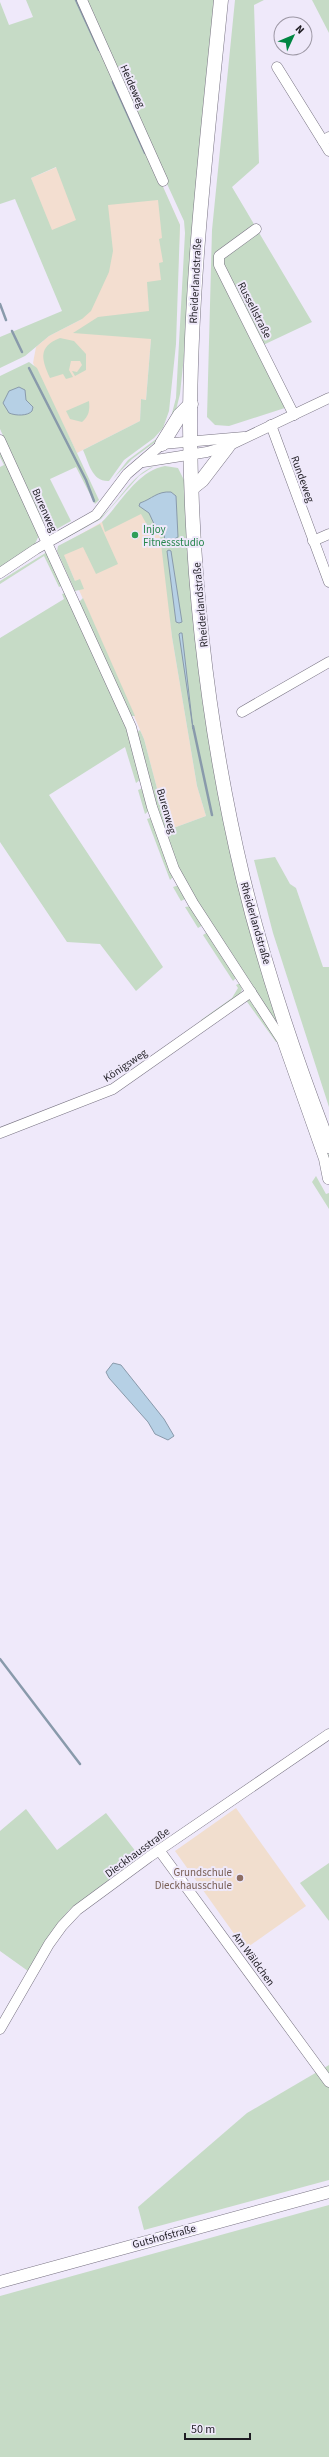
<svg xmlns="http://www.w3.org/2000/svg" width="329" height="2457" font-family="'Source Sans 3',sans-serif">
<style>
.commercial{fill:#f3ded0}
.education{fill:#f1dece}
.green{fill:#c6dbc6;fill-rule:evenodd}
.water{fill:#b6d0e5;stroke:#899aab}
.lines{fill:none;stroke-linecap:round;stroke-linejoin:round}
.stream{stroke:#899aab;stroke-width:2.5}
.minor-casing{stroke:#787382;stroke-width:11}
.tertiary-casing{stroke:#787382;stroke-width:13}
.secondary-casing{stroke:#787382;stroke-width:15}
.minor{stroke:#fff;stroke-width:10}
.tertiary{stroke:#fff;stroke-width:12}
.secondary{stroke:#fff;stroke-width:14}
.leisure-dot{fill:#2e9e5b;stroke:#efe9fa;stroke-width:1.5}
.education-dot{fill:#8d6e63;stroke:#efe9fa;stroke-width:1.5}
.labels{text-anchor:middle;stroke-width:4;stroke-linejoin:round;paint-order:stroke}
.street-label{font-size:11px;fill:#1f1d23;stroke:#efe9fa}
.leisure-label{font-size:11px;fill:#27864d;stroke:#efe9fa;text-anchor:start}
.education-label{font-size:11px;fill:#785e54;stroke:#efe9fa;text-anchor:end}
</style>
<rect width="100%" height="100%" fill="#efe9fa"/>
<g class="commercial">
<path d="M138,133L180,225L177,291H148L151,339L146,400L141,399L140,421L77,453L33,363L36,347L49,336L82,319L31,178Z"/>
<path d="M157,478L172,637L197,786L206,816L168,830L144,739L62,551V545L102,522Z"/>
</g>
<path class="education" d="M236,1808L306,1906L245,1949L175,1851Z"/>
<g class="green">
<path d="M26,0H80L180,225L176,344L169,411L163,428L154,438L124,460L109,481C92,482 89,463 83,450L140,421L141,399L146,400L151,339L73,333L98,317L149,311L147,282L161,280L159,263L163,262L159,239L162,238L158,200L108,205L113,251L109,272L91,311L82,319L49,336L25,356L0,368V337L62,311L15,199L0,204V2L9,25L33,17ZM56,167L76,220L52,230L31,178Z"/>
<path d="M83,0H214L185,346L180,394L174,418L171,417L176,398L185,233L184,221Z"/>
<path d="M235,0H264L254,5L259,163L232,187L312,322L261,346L291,406L229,426L215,425L207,417L212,230Z"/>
<path d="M312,0H329V33Z"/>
<path d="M60,338L74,341L86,354V370L75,376L72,371L77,372L82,365L80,361H71L69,370L73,377L66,379L63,374L50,378C42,360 37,347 60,338Z"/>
<path d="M29,362L37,368L99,500L95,504L76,467L50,479L71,521L55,530L50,529L42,520L0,429V376Z"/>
<path d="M89,401C90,410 89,416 82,422L70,419L66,411Z"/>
<path d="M159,437H162L132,459L113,479L128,460Z"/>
<path d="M0,448L39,535L35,544L0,567V467L4,465L0,457Z"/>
<path d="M166,462L172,463L156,465L139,476L101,519L59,542C67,531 86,529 96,521C124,500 129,471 166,462Z"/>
<path d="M165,466L178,468L184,480L191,591L212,740L296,1066L329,1155V1161L283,1035L193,897L168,849L136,733L140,730L144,739L168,830L206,816L197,786L172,637L160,535L152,534L141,514L105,532L102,522C121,503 137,471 165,466Z"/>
<path d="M100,524L118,564L96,574L83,547L64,555L75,581L80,579L84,589L75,591L57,551L58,546Z"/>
<path d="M47,552L65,585L59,587L44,556L0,584V581Z"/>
<path d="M65,593L132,739L142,778L136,783L125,747L49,795L163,967L136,991L100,944L67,942L0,842V638L64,599L62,594Z"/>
<path d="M83,598L135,716H130L79,602Z"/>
<path d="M143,788L150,810L145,814L138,790Z"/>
<path d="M150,818H153L174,876L170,880L147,819Z"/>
<path d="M275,857L290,884L296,888L323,967H329V1107L273,933L254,860Z"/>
<path d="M179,885L187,898L181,901L173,887Z"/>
<path d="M192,906L203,925L198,928L185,907Z"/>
<path d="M208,932L237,977L233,981L203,935Z"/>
<path d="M240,983L242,990L239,996L202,1022L201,1020L232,998L238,988L236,985Z"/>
<path d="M249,998L253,1000L279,1040L276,1042L245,999Z"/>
<path d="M316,1176L326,1194L329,1193V1209L312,1182Z"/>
<path d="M26,1809L57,1850L106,1813L140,1857L69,1910L48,1937L28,1971L0,1951V1831Z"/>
<path d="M329,1863V1921L300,1883Z"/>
<path d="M329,2065V2180L144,2230L138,2207L247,2113Z"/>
<path d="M329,2205V2457H0V2296Z"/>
</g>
<g class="water">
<path d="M19,387L25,390L26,400L33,407L32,411C28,416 16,416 9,413L3,403L9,391Z"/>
<path d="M171,492L176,496L178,537L165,544L164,532L155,526L149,513L139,506L140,503C152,499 157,491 171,492Z"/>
<path d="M169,550L171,551L182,622L179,623L176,622L167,551Z"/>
<path d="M180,633H182L193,729L179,634Z"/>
<path d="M113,1363L121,1365L164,1419L174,1436L168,1440L155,1434L148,1422L109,1378L106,1372Z"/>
</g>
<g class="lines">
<g class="stream">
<path d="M76,0L99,50"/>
<path d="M113,82L145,153"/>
<path d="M0,304L6,320"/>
<path d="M12,331L22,352"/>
<path d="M29,368L86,480L94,501"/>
<path d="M193,726L212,815"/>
<path d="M0,1659L80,1764"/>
</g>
<g class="minor-casing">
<g id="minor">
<path d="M82,0L163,181"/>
<path d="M277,67L323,141"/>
<path d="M329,137L323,141L329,151"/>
<path d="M256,229L219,256V265L294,415"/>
<path d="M271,425L329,582"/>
<path d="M0,440L131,727L152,807L174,869L193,903L282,1040L324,1159L328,1179"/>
<path d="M143,462L207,452L228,446L329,398"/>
<path d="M313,541L329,534"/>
<path d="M0,573L36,549L96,515L127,474L162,444L244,437"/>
<path d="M242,712L329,662"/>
<path d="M0,1133L113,1089L251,992"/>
<path d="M159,1850L329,2082"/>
<path d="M0,2029L49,1944L62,1926L77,1910L149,1857L329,1734"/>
</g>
</g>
<g class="tertiary-casing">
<path id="tertiary" d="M0,2282L329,2192"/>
</g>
<g class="secondary-casing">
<g id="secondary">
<path d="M221,0C207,142 190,283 190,426C191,577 208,731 243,878C265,969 295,1058 329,1146"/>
<path d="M162,444L180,415L191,404"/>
<path d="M192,488L202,480L228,446"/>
</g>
</g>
<use href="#minor" class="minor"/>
<use href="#tertiary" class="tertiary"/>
<use href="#secondary" class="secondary"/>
</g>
<circle class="leisure-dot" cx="135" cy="535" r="4"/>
<circle class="education-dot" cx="240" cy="1878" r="4"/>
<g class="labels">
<g class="street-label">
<text transform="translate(133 86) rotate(66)" y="4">Heideweg</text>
<text transform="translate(195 281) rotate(-87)" y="4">Rheiderlandstraße</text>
<text transform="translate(255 310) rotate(63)" y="4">Russellstraße</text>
<text transform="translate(303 479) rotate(70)" y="4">Rundeweg</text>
<text transform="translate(45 510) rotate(66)" y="4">Burenweg</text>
<text transform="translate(200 605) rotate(-95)" y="4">Rheiderlandstraße</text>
<text transform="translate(167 811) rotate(74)" y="4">Burenweg</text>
<text transform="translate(256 923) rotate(74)" y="4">Rheiderlandstraße</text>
<text transform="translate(125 1065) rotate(-34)" y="4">Königsweg</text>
<text transform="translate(137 1852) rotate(-36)" y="4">Dieckhausstraße</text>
<text transform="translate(254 1959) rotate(54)" y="4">Am Wäldchen</text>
<text transform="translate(164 2236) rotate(-15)" y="4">Gutshofstraße</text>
</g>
<g class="leisure-label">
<text x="143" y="533">Injoy<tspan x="143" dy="13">Fitnessstudio</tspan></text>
</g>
<g class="education-label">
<text x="232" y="1876">Grundschule<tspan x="232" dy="13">Dieckhausschule</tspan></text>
</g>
</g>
<g transform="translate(293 36) rotate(46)"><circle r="19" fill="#efe9fa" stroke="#9c97a4"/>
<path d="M0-3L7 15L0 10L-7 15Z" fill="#008642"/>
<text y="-6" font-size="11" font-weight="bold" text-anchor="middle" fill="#1f1d23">N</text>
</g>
<path d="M185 2433v6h65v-6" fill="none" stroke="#1f1d23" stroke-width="2"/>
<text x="191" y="2433" font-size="12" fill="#1f1d23" stroke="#efe9fa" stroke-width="3" paint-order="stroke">50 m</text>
</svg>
